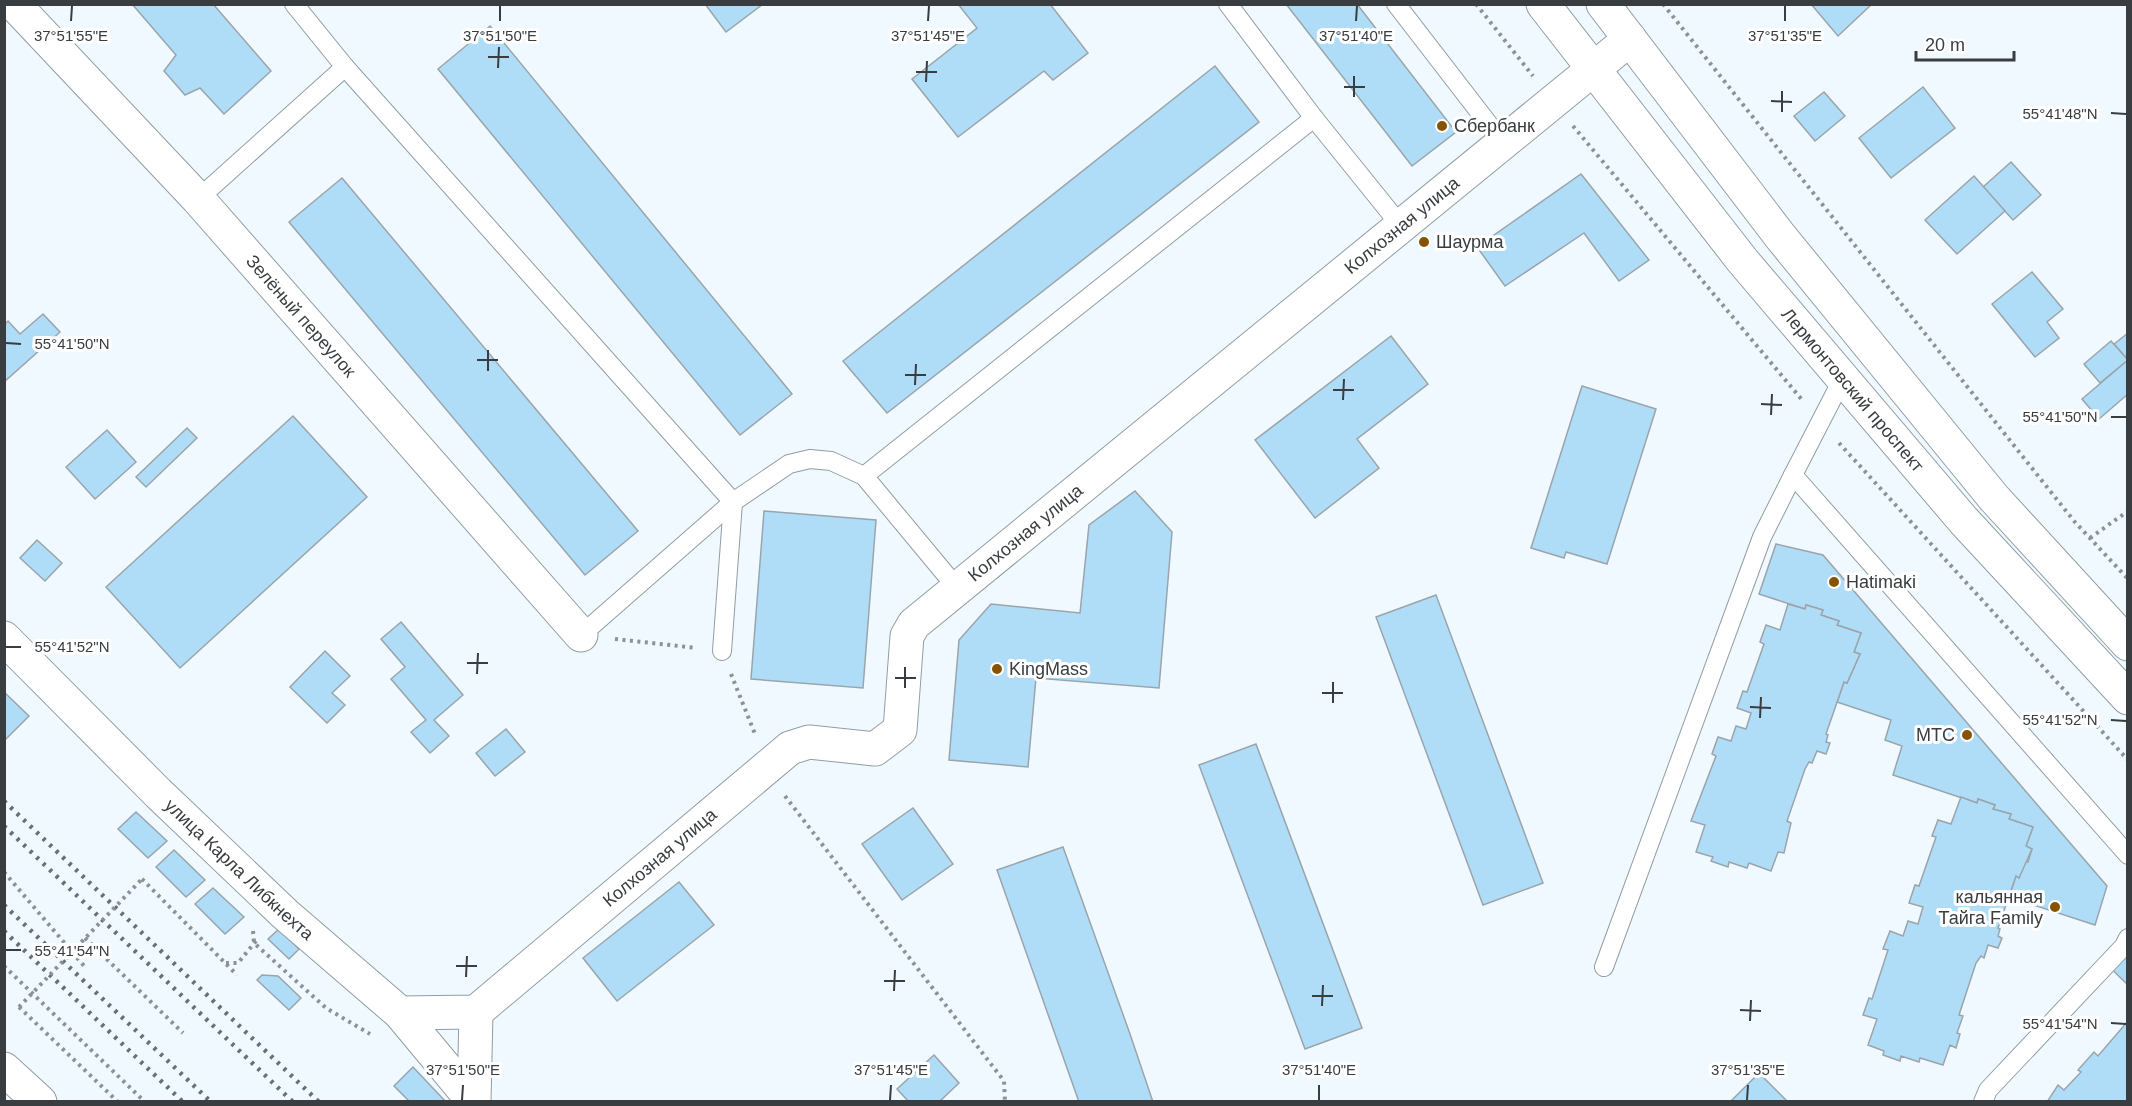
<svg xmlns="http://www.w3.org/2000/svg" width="2132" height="1106" font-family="Helvetica,sans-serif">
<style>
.building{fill:#afddf8;stroke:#9aa5ab;stroke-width:1.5}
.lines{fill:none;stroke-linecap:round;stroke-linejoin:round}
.lane-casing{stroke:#929da3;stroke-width:20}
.street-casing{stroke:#929da3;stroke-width:35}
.secondary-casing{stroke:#929da3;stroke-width:35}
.primary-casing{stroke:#929da3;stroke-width:35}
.path{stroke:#8c9296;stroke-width:4;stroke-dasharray:3 4.5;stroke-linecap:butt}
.lane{stroke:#fff;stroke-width:18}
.street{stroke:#fff;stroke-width:33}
.secondary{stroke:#fff;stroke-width:33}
.primary{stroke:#fff;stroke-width:33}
.rail{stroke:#6a6f73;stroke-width:4.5;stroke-dasharray:3 6;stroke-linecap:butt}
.path-bridge{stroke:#8c9296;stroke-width:4;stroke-dasharray:3 4.5;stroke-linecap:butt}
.ticks{fill:none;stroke:#393d40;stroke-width:2}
.poi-dot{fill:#885300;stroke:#fff;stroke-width:2}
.labels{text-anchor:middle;stroke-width:6;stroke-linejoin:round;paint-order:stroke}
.poi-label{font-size:18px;fill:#393d40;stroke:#fff;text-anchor:start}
.street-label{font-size:18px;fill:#393d40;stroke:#fff}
.ticks-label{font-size:15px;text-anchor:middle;fill:#393d40;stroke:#fff;stroke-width:6;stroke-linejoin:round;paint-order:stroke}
</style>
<rect width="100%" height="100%" fill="#f0f9ff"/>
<g class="building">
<path d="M132,4H213L271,71L224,114L200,88L185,95L164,71L176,55Z"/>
<path d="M705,4H763L726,32Z"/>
<path d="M958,4H1050L1088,53L1053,80L1044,71L958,137L912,79L977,28Z"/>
<path d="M1286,4H1357L1456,132L1412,166Z"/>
<path d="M1811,4H1872L1838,36Z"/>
<path d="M490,26L792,394L740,435L438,69Z"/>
<path d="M1215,66L1259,122L887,413L843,361Z"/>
<path d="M1923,87L1955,128L1891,178L1859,138Z"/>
<path d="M1824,92L1845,116L1815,141L1794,116Z"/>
<path d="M2011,162L2041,195L2013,220L1983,187Z"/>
<path d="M1581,174L1649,260L1619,281L1584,233L1505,286L1477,247Z"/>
<path d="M1974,176L2005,211L1957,254L1925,220Z"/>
<path d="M342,178L638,531L585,575L289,222Z"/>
<path d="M2032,272L2063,309L2047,322L2059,338L2035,357L1992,304Z"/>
<path d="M43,314L60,332L4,382V325L8,321L20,334Z"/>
<path d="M2128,333V360L2114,344Z"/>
<path d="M1391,336L1428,384L1357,439L1379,468L1315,518L1255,440Z"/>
<path d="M2111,341L2128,360L2100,383L2084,364Z"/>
<path d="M2128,360V394L2099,419L2082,399Z"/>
<path d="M1582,386L1656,409L1607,564L1566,552L1564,558L1531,548Z"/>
<path d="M293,416L367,497L180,668L106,587Z"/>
<path d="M187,428L197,438L146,487L136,477Z"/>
<path d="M107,430L136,462L95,499L66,467Z"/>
<path d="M1135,491L1172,532L1159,688L1036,678L1028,767L949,760L959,640L991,604L1080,613L1089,525Z"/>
<path d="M764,511L876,520L863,688L751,679Z"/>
<path d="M37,540L62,563L45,581L20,558Z"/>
<path d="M1776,544L1823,555L2107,886L2095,925L2009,897L2016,876L2019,878L2025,861L2028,862L2032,849L2026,846L2033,827L2009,819L2011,814L1993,809L1995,805L1978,799L1977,803L1893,775L1902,746L1885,740L1891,720L1837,702L1844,682L1847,683L1860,654L1854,652L1861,633L1837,625L1839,621L1821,615L1823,610L1806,605L1805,609L1759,594Z"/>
<path d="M1436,595L1543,883L1483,905L1376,617Z"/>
<path d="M1788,604L1805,609L1806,605L1823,610L1821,615L1839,621L1837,625L1861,633L1854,652L1860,654L1847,683L1844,682L1826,734L1828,735L1826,742L1830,743L1826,754L1817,751L1812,763L1809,762L1805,769L1787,821L1791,823L1784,853L1778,852L1771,871L1749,863L1747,868L1729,862L1728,867L1711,861L1713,857L1696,852L1705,825L1691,821L1716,756L1712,754L1718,737L1731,741L1736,726L1746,729L1751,713L1737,708L1743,691L1747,692L1764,644L1760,642L1766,625L1780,630Z"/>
<path d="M401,622L463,695L434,720L449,736L430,753L411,732L426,720L391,679L405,667L381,639Z"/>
<path d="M325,651L350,676L332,693L345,705L327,723L290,687Z"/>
<path d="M4,692L29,716L4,741Z"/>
<path d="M506,729L525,752L495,776L476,753Z"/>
<path d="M1256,744L1362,1028L1305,1049L1199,765Z"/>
<path d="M1961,797L1977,803L1978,799L1995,805L1993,809L2011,814L2009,819L2033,827L2026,846L2032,849L2019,878L2016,876L1998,928L2000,929L1998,936L2002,938L1998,948L1988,945L1984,958L1981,956L1976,963L1959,1015L1963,1016L1957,1033L1960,1034L1956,1048L1950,1045L1943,1065L1920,1058L1919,1062L1901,1056L1900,1061L1883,1055L1884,1051L1868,1045L1877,1019L1863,1015L1869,998L1872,999L1888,950L1883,949L1890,931L1903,936L1908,921L1918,924L1923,907L1909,903L1915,885L1919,886L1936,837L1932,836L1938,820L1951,824Z"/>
<path d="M913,808L953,864L902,900L862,844Z"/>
<path d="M136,812L167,841L148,858L118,829Z"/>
<path d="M1063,847L1130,1034L1153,1102H1079L997,870Z"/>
<path d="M174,850L205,880L186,897L156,867Z"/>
<path d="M679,882L714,925L617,1001L583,958Z"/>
<path d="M213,888L244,917L225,934L195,904Z"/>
<path d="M279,929L299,949L289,959L268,939Z"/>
<path d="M2128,929V985L2101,959Z"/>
<path d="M262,975L278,976L301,998L289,1010L257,980Z"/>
<path d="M2128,1021V1102H2047L2058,1085L2064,1090L2081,1072L2078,1070L2094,1052L2098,1056Z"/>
<path d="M934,1055L959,1083L939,1102H909L897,1089Z"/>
<path d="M413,1067L446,1102H410L394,1086Z"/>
<path d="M1759,1073L1788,1102H1730Z"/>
</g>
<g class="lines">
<g class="lane-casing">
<g id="lane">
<path d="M294,4L345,67L733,502L722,651"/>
<path d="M1228,4L1314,118L1401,226"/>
<path d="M1396,4L1504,144"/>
<path d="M198,199L345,67"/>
<path d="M1843,378L1793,475L2128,855"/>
<path d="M864,476L1314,118"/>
<path d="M581,635L733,502L789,464L810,459L831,461L864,476L957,588"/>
<path d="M1604,967L1762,537L1793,475"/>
<path d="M1983,1102L1988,1090L2124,946L2128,938"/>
</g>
</g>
<g class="street-casing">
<g id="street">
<path id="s1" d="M14,4L198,199L581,635"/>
<path id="s2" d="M4,638L158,793L285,914L400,1013L474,1102"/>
<path id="s3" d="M400,1013L476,1012L790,748L809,742L875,749L900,730L907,636L914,624L1630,39"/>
<path d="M474,1102L476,1012"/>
</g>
</g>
<g class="secondary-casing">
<path id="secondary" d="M4,1069L40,1102"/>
</g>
<g class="primary-casing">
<g id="primary">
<path id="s4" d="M1543,4L1742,260L1964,521L2128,698"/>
<path d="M1603,4L1780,236L1994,498L2128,644"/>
</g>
</g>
<g class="path">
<path d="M1476,4L1533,76"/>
<path d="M1663,4L2074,521L2128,579"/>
<path d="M1573,126L1803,401"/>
<path d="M1839,443L2128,760"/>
<path d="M2090,538L2128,511"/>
<path d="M615,639L697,648"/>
<path d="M731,674L755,734"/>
<path d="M785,796L1004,1081L1005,1102"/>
<path d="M4,872L85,967"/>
<path d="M142,879L237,975"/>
<path d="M253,931L254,943L326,1008L370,1034"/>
<path d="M85,938L183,1033"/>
<path d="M226,963H238L256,941"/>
<path d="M4,966L145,1102"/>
<path d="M19,1007L118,1102"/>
</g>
<use href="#lane" class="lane"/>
<use href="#street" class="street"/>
<use href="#secondary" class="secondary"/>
<use href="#primary" class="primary"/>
<g class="rail">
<path d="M4,801L319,1102"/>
<path d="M4,826L293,1102"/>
<path d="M4,905L211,1102"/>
<path d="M4,931L183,1102"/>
</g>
<path class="path-bridge" d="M19,1007L142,879"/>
</g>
<path class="ticks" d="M71,21L72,6M500,21V6M928,21L929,6M1356,21L1357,6M1785,21V6M488,57H509M498,68L499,47M916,72H937M926,82L927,61M1344,87H1365M1354,97V76M1771,101L1792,102M1782,112V91M2111,113L2126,114M6,343L21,344M477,360H498M488,371V350M905,375H926M915,385L916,364M1333,390H1354M1343,400L1344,379M1761,404L1782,405M1771,415L1772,394M2111,417H2126M6,647H21M467,663H488M477,674L478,653M895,678H916M905,688V667M1322,693H1343M1333,703V682M1750,707L1771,708M1760,718L1761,697M2111,720L2126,721M6,950H21M456,966H477M466,977L467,956M884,981H905M894,991L895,970M1312,996H1333M1322,1006L1323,985M1740,1010L1761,1011M1750,1021L1751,1000M2111,1023L2126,1024M462,1100L463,1085M890,1100L891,1085M1319,1100V1085M1747,1100L1748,1085"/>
<g class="poi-dot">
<circle cx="1442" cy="126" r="6"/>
<circle cx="1424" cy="242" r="6"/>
<circle cx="1834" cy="582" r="6"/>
<circle cx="997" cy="669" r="6"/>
<circle cx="1967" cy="735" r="6"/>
<circle cx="2055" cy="907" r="6"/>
</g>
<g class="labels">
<g class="poi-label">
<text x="1454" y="132">Сбербанк</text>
<text x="1436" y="248">Шаурма</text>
<text x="1846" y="588">Hatimaki</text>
<text x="1009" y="675">KingMass</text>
<text x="1955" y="741" text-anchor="end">МТС</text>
<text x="2043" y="903" text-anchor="end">кальянная<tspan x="2043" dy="21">Тайга Family</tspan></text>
</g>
<g class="street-label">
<text dy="6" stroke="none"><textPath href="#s3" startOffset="1342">Колхозная улица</textPath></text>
<text dy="6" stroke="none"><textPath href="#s1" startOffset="424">Зелёный переулок</textPath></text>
<text dy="6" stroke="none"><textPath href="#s4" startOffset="495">Лермонтовский проспект</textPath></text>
<text dy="6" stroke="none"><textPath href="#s3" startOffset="856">Колхозная улица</textPath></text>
<text dy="6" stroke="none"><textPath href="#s3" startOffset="316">Колхозная улица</textPath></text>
<text dy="6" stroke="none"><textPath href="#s2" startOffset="330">улица Карла Либкнехта</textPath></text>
</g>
</g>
<g class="ticks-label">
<text x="71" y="41">37°51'55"E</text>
<text x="500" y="41">37°51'50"E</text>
<text x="928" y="41">37°51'45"E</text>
<text x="1356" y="41">37°51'40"E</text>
<text x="1785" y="41">37°51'35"E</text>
<text x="2060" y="119">55°41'48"N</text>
<text x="72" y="349">55°41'50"N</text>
<text x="2060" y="422">55°41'50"N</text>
<text x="72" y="652">55°41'52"N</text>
<text x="2060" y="725">55°41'52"N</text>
<text x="72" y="956">55°41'54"N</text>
<text x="2060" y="1029">55°41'54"N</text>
<text x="463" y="1075">37°51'50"E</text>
<text x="891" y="1075">37°51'45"E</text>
<text x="1319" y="1075">37°51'40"E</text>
<text x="1748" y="1075">37°51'35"E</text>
</g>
<rect width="2132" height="1106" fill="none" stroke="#393d40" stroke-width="12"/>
<path d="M1916 51v9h98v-9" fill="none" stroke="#393d40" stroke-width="3"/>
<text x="1925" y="51" font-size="18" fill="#393d40" stroke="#ffffff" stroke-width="4.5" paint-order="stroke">20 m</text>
</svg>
